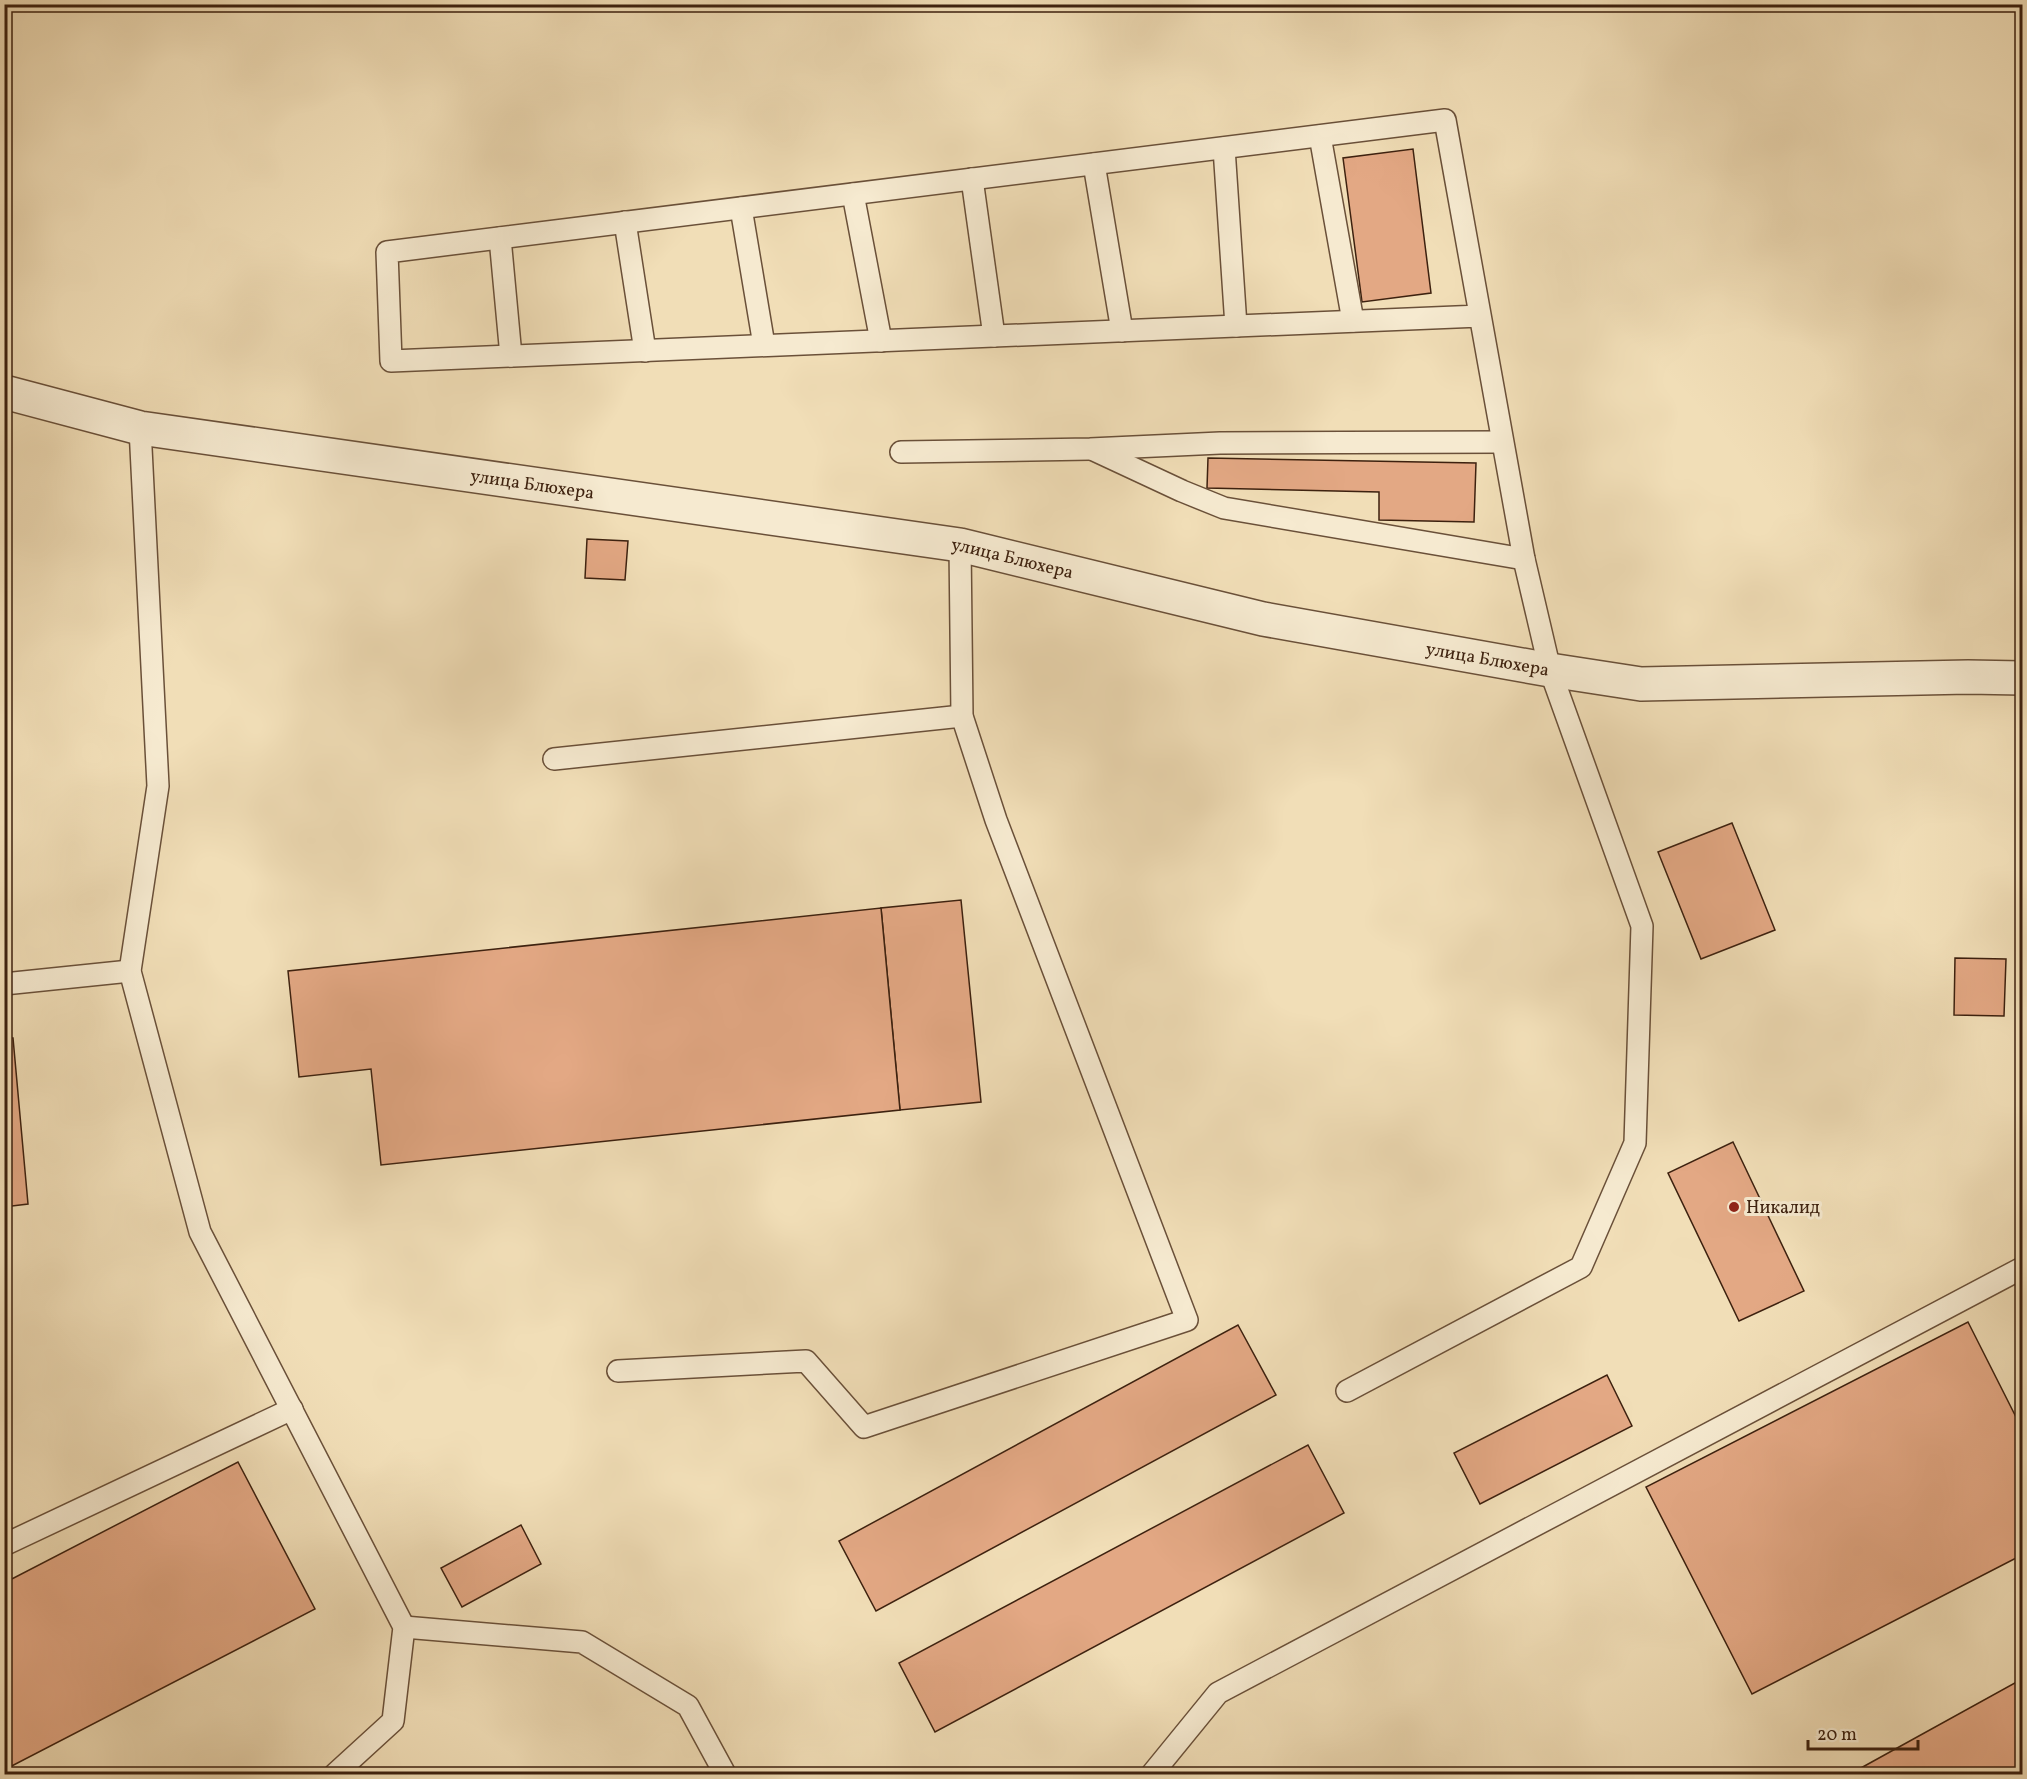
<svg xmlns="http://www.w3.org/2000/svg" width="2027" height="1779" font-family="Vollkorn,serif">
<style>
.building{fill:#e3a884;stroke:#3d210f;stroke-width:1.5}
.lines{fill:none;stroke-linecap:round;stroke-linejoin:round}
.lane-casing{stroke:#6a5039;stroke-width:24}
.street-casing{stroke:#6a5039;stroke-width:36}
.lane{stroke:#f6ead0;stroke-width:21}
.street{stroke:#f6ead0;stroke-width:33}
.poi-dot{fill:#8f2418;stroke:#f6ead0;stroke-width:2}
.labels{text-anchor:middle;stroke-width:6;stroke-linejoin:round;paint-order:stroke}
.street-label{font-size:18px;fill:#3d210f;stroke:#f6ead0}
.poi-label{font-size:18px;fill:#3d210f;stroke:#f6ead0;text-anchor:start}
</style>
<rect width="100%" height="100%" fill="#f1deb7"/>
<filter id="stains"><feTurbulence type="fractalNoise" baseFrequency=".00333" numOctaves="4"/><feColorMatrix values="0 0 0 0 .2 0 0 0 0 .09 0 0 0 0 .02 0 0 0 .5 -.17"/></filter>
<radialGradient id="worn" r=".72"><stop offset=".6" stop-color="#630" stop-opacity="0"/><stop offset="1" stop-color="#630" stop-opacity=".3"/></radialGradient>
<g class="building">
<path d="M502,4H548L503,11Z"/>
<path d="M1413,149L1431,293L1362,302L1343,158Z"/>
<path d="M1208,458L1476,463L1474,522L1379,520V492L1207,488Z"/>
<path d="M587,539L628,541L625,580L585,578Z"/>
<path d="M1732,823L1775,930L1701,959L1658,852Z"/>
<path d="M961,900L981,1102L900,1110L881,908Z"/>
<path d="M881,908L900,1110L381,1165L371,1069L299,1077L288,971Z"/>
<path d="M1955,958L2006,959L2004,1016L1954,1015Z"/>
<path d="M4,1038H13L28,1204L4,1207Z"/>
<path d="M1733,1142L1804,1291L1739,1321L1668,1173Z"/>
<path d="M1968,1322L2022,1429V1555L1752,1694L1646,1487Z"/>
<path d="M1238,1325L1276,1395L876,1611L839,1541Z"/>
<path d="M1607,1375L1632,1426L1480,1504L1454,1453Z"/>
<path d="M1308,1445L1344,1513L935,1732L899,1663Z"/>
<path d="M238,1462L315,1609L4,1770V1583Z"/>
<path d="M521,1525L541,1564L462,1607L441,1568Z"/>
<path d="M2022,1679V1774H1850Z"/>
</g>
<g class="lines">
<g class="lane-casing">
<g id="lane">
<path d="M1320,136L1353,321"/>
<path d="M1224,148L1236,326"/>
<path d="M1094,164L1122,331"/>
<path d="M972,179L994,336"/>
<path d="M853,194L881,341"/>
<path d="M741,208L764,345"/>
<path d="M625,222L645,351"/>
<path d="M500,238L511,356"/>
<path d="M140,428L158,786L130,971L200,1232L404,1627L393,1721L335,1774"/>
<path d="M1094,450L1182,491L1224,508L1524,559"/>
<path d="M901,452L1090,449L1220,443L1502,442"/>
<path d="M554,759L962,716"/>
<path d="M4,984L130,971"/>
<path d="M618,1371L806,1361L864,1427L1187,1320L996,820L962,716L960,545"/>
<path d="M1347,1391L1581,1267L1635,1143L1642,926L1550,670L1524,559L1445,120L387,252L391,361L1480,316"/>
<path d="M4,1545L292,1409"/>
<path d="M404,1627L582,1642L688,1706L725,1774"/>
<path d="M1152,1774L1218,1693L2022,1268"/>
</g>
</g>
<g class="street-casing">
<g id="street">
<path id="s1" d="M4,392L140,428L960,545L1263,619L1550,670L1641,684L1968,677L2022,678"/>
</g>
</g>
<use href="#lane" class="lane"/>
<use href="#street" class="street"/>
</g>
<circle class="poi-dot" cx="1734" cy="1207" r="6"/>
<g class="labels">
<g class="street-label">
<text dy="6" stroke="none"><textPath href="#s1" startOffset="537">улица Блюхера</textPath></text>
<text dy="6" stroke="none"><textPath href="#s1" startOffset="1023">улица Блюхера</textPath></text>
<text dy="6" stroke="none"><textPath href="#s1" startOffset="1509">улица Блюхера</textPath></text>
</g>
<g class="poi-label">
<text x="1746" y="1213">Никалид</text>
</g>
</g>
<rect width="2027" height="1779" fill="none" stroke="#f1deb7" stroke-width="24"/>
<rect x="6" y="6" width="2015" height="1767" fill="none" stroke="#3d210f" stroke-width="3"/>
<rect x="12" y="12" width="2003" height="1755" fill="none" stroke="#3d210f" stroke-width="1.5"/>
<path d="M1808 1740v9h110v-9" fill="none" stroke="#3d210f" stroke-width="3"/>
<text x="1817" y="1740" font-size="18" fill="#3d210f" stroke="#f6ead0" stroke-width="4.5" paint-order="stroke">20 m</text>
<rect width="100%" height="100%" filter="url(#stains)"/>
<rect width="100%" height="100%" fill="url(#worn)"/>
</svg>
